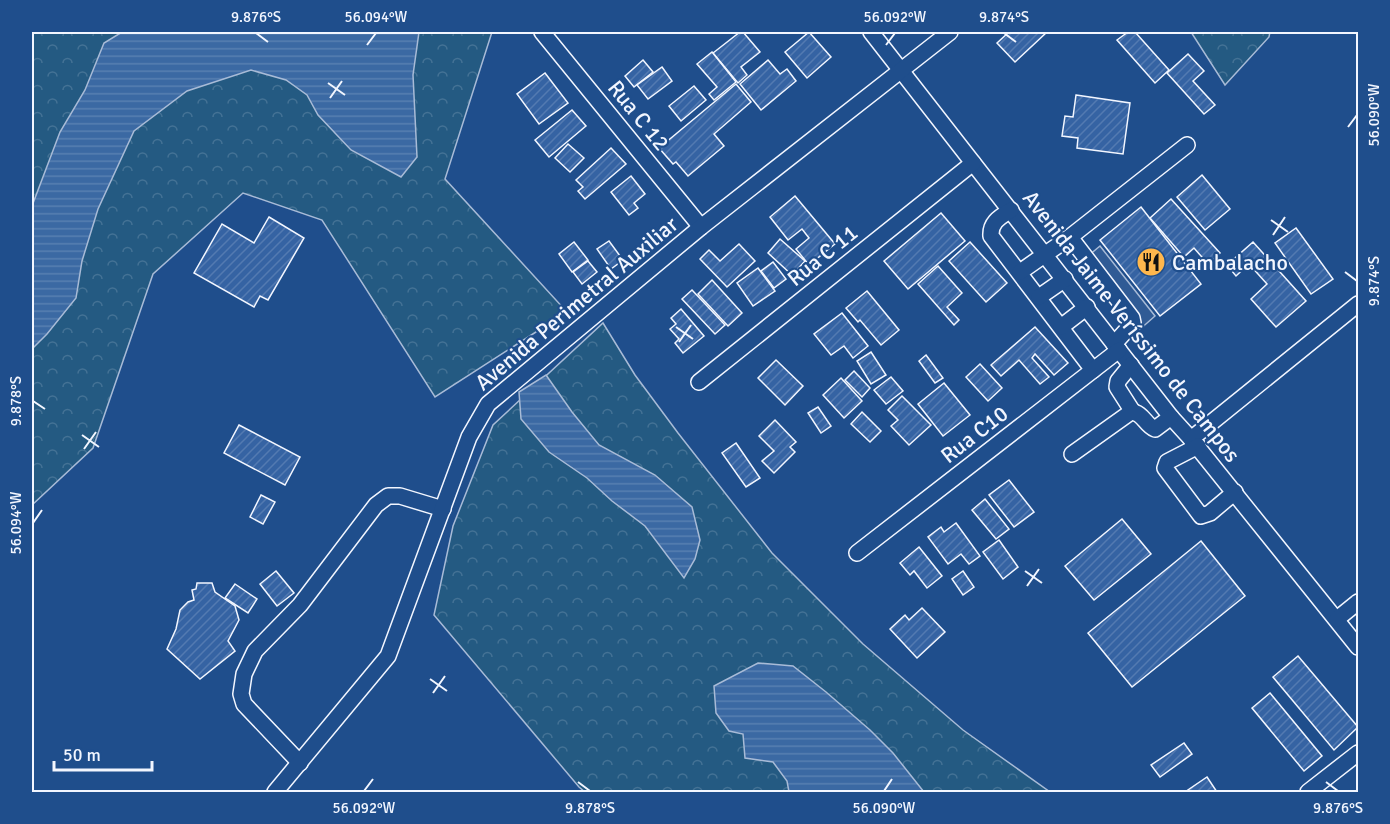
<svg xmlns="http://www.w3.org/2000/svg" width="1390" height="824" font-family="Signika,sans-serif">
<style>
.forest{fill:url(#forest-crowns);stroke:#a8bbd7;stroke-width:1.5}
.parking{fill:#305b95;stroke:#a8bbd7;stroke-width:1.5}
.water{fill:url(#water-rules);stroke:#a8bbd7;stroke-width:1.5}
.building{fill:url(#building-hatch);stroke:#f2f6ff;stroke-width:1.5}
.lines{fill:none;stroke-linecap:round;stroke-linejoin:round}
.minor-casing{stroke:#f2f6ff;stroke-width:18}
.minor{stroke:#1f4e8c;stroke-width:15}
.ticks{fill:none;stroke:#f2f6ff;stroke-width:2}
.labels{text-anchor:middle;stroke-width:4.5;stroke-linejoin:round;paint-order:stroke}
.street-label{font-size:22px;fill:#f2f6ff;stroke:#1f4e8c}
.poi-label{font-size:22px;fill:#f2f6ff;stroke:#1f4e8c;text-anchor:start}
.neatline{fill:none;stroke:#f2f6ff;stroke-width:2}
.ticks-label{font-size:15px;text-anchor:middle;fill:#f2f6ff}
</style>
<defs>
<pattern id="forest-crowns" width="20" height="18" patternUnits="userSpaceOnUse" patternTransform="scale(1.5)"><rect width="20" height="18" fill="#245a82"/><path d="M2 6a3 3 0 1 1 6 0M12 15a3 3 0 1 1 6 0" fill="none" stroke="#447295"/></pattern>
<pattern id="water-rules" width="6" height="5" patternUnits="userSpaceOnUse" patternTransform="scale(1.5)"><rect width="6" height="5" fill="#3b69a3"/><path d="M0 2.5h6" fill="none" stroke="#587fb1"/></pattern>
<pattern id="building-hatch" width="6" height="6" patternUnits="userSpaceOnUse" patternTransform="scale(1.5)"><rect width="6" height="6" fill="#3563a3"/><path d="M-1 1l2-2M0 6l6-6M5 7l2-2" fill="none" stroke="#537ab1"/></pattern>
</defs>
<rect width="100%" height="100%" fill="#1f4e8c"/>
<g class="forest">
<path d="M32,32H492L445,179L567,312L435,397L322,220L243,193L153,274L93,448L32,505Z"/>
<path d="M1191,32H1270L1269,37L1225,85Z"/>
<path d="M603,323L635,375L678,433L772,553L863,644L963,730L1050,792H585L579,787L434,615L453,526L493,425Z"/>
</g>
<path class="parking" d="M1100,246L1155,316L1138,331L1082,261Z"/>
<g class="water">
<path d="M122,32H419L413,75L417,157L401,177L351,150L318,115L307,95L286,80L251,70L187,91L134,131L98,209L82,261L76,298L47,334L32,349V206L60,132L85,90L104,43Z"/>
<path d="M546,375L572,412L599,445L655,475L692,507L700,540L695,559L684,578L645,526L612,501L587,478L549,452L521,419L519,392Z"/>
<path d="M758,663L793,666L826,692L870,730L893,753L924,792H789L787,781L773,762L745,758L743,734L729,731L716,713L714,686Z"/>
</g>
<g class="building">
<path d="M740,32H743L760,52L741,67L747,75L738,83L713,53Z"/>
<path d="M809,32L831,57L807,78L785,52Z"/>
<path d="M1009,32H1047L1015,62L997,43Z"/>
<path d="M1128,32H1135L1169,70L1155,83L1117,40Z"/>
<path d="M712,52L736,82L714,100L709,94L717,87L697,64Z"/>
<path d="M1188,54L1204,71L1193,81L1215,105L1204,114L1167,73Z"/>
<path d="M643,60L653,72L634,87L625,76Z"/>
<path d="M768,60L780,74L787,69L796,81L761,110L740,84Z"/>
<path d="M662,67L672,81L648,99L637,85Z"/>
<path d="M545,73L568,103L539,124L517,94Z"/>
<path d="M736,84L751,102L714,134L724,146L688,176L676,162L673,164L659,148Z"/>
<path d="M694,86L706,100L681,121L669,106Z"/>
<path d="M1076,95L1130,103L1123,154L1077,148L1078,138L1062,136L1065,116L1073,117Z"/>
<path d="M572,110L586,126L549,157L535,140Z"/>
<path d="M568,144L584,158L570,172L555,158Z"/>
<path d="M611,148L626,164L585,199L578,191L583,187L576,180Z"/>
<path d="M1202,175L1230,209L1205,230L1177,197Z"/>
<path d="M631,176L645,194L634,203L638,208L629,215L611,192Z"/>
<path d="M795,196L835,244L809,265L796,249L809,238L802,229L788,240L770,217Z"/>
<path d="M1171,199L1220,253L1208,264L1194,248L1184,257L1150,218Z"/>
<path d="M1141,207L1201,284L1160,316L1100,240Z"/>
<path d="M941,213L965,241L908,289L884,261Z"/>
<path d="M269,217L304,238L268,300L260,296L254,307L194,273L222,224L254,243Z"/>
<path d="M1296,228L1333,279L1311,294L1275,243Z"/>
<path d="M780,239L805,261L792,275L768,253Z"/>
<path d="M609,241L623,260L611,269L597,249Z"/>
<path d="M574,242L588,260L572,272L559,254Z"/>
<path d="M970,242L1007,283L986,302L949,261Z"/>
<path d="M1253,242L1306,301L1276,327L1251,299L1267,284L1249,264L1236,276L1227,265Z"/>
<path d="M739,244L755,261L727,287L700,259L709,250L720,261Z"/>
<path d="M588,261L597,272L582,284L573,272Z"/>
<path d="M773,262L786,279L774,288L761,271Z"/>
<path d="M938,266L962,293L947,307L959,320L954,325L918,284Z"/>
<path d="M758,268L775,291L753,306L737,283Z"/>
<path d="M712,280L742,313L728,326L698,294Z"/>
<path d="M692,290L725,325L715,334L682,299Z"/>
<path d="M867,291L899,330L881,345L860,320L858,322L846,308Z"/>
<path d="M681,309L704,336L683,353L675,343L679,339L670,329L676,324L671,318Z"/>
<path d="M842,313L868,346L853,358L844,346L831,355L814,334Z"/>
<path d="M1035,327L1068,363L1054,375L1035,354L1032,358L1049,377L1040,384L1019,360L1001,376L991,365Z"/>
<path d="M871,352L886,375L871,384L857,361Z"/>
<path d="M926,355L943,378L935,383L919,361Z"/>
<path d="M776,360L803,386L785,405L758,378Z"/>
<path d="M980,364L1002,388L988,401L966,377Z"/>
<path d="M854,371L870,388L862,397L845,380Z"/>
<path d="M891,377L903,391L886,404L874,390Z"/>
<path d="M841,378L862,401L844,418L823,395Z"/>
<path d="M944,383L970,415L943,436L918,404Z"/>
<path d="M902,396L931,425L909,445L891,426L898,420L888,410Z"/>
<path d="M818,407L831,426L821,433L808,413Z"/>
<path d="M862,412L881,431L870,442L851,424Z"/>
<path d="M775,420L796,442L790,447L795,452L774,473L762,461L774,451L759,436Z"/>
<path d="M239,425L300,457L285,485L224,453Z"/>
<path d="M736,443L760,478L746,487L722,453Z"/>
<path d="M1009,480L1034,512L1014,527L989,495Z"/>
<path d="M261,495L275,502L263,524L250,517Z"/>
<path d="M985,499L1009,529L996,539L972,510Z"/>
<path d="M1122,519L1151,554L1094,600L1065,566Z"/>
<path d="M956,523L980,556L969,564L961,554L948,564L928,537L941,527L944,532Z"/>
<path d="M999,540L1018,567L1003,579L983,552Z"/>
<path d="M1201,541L1245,596L1132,687L1088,633Z"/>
<path d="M919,547L942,576L927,588L914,571L910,575L900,563Z"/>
<path d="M276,571L294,593L277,606L260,584Z"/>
<path d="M963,571L974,587L963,595L952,579Z"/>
<path d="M197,583H212L215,592L235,606L239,620L228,641L235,651L200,679L167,649L176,629L180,610L188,602L194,600L192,590L196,589Z"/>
<path d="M235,584L257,599L248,613L225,598Z"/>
<path d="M922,608L945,632L917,658L890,629L905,615L909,620Z"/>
<path d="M1298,656L1358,727L1334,750L1273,677Z"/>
<path d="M1270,693L1322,756L1304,771L1252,708Z"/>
<path d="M1184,743L1192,754L1160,777L1151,765Z"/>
<path d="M1207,777L1217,792H1185Z"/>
</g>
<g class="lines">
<g class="minor-casing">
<g id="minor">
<path d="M542,32L701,227"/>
<path d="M871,32L1171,417L1191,439L1358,647"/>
<path d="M1011,210C1000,217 990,222 991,236L1093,370"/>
<path d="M1070,237L1132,318L1133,323L1114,344"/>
<path d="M1020,272L1070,237L1187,145"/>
<path d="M1039,297L1065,279"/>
<path d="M1061,327L1087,307"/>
<path d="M1131,365L1118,381L1117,387L1133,412"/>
<path d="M699,382L973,163"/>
<path d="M1191,439L1358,304"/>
<path d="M1198,446L1167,462L1165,468L1201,516L1210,513L1235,492"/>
<path d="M1072,454L1131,412C1143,412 1145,425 1155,429L1171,417"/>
<path d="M857,553L1119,350"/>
<path d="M1337,619L1358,602"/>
<path d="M300,763L244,704L241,694L244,674L255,651L300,605L376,505L388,496H400L443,509"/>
<path d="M275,792L388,656L469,437L488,404L701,227L950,32"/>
<path d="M1308,792L1358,753"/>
</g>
</g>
<use href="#minor" class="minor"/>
</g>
<path class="ticks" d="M256,33L268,42M1004,33L1016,42M367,45L376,33M886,45L895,33M328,83L345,95M330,98L342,81M1348,127L1357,115M1271,220L1288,232M1273,235L1285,217M1345,272L1357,281M676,327L693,339M679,342L691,325M33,401L45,409M82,435L99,447M84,449L96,432M33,523L42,510M1025,571L1042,583M1027,586L1039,569M430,679L447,691M433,693L445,676M578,782L590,791M1326,782L1338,791M364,791L373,779M884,791L892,779"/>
<defs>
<g id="restaurant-disc" transform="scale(1.5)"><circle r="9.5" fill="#ffb74d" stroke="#1f4e8c"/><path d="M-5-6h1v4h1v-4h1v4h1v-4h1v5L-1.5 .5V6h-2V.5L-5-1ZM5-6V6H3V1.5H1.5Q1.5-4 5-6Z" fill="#111"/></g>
</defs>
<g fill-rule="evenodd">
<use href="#restaurant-disc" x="1151" y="262"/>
</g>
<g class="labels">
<g class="street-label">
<text transform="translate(639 115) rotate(51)" y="8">Rua C 12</text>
<text transform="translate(822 255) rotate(-39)" y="8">Rua C 11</text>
<text transform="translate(576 303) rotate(-40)" y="8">Avenida Perimetral Auxiliar</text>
<text transform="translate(1132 326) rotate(52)" y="8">Avenida Jaime Veríssimo de Campos</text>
<text transform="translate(974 434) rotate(-38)" y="8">Rua C10</text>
</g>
<g class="poi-label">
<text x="1172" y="270">Cambalacho</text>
</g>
</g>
<rect width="1390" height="824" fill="none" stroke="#1f4e8c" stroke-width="66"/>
<path d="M54 761v9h98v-9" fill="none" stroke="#f2f6ff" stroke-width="3"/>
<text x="63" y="761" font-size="18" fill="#f2f6ff" stroke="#1f4e8c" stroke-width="4.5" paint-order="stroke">50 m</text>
<rect x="33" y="33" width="1324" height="758" class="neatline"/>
<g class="ticks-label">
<text x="256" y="22">9.876°S</text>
<text x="376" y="22">56.094°W</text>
<text x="895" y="22">56.092°W</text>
<text x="1004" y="22">9.874°S</text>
<text transform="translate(1374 115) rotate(-90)" y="5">56.090°W</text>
<text transform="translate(1374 281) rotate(-90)" y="5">9.874°S</text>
<text transform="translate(16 401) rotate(-90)" y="5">9.878°S</text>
<text transform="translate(16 523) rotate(-90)" y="5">56.094°W</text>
<text x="364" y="813">56.092°W</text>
<text x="590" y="813">9.878°S</text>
<text x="884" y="813">56.090°W</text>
<text x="1338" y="813">9.876°S</text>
</g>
</svg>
